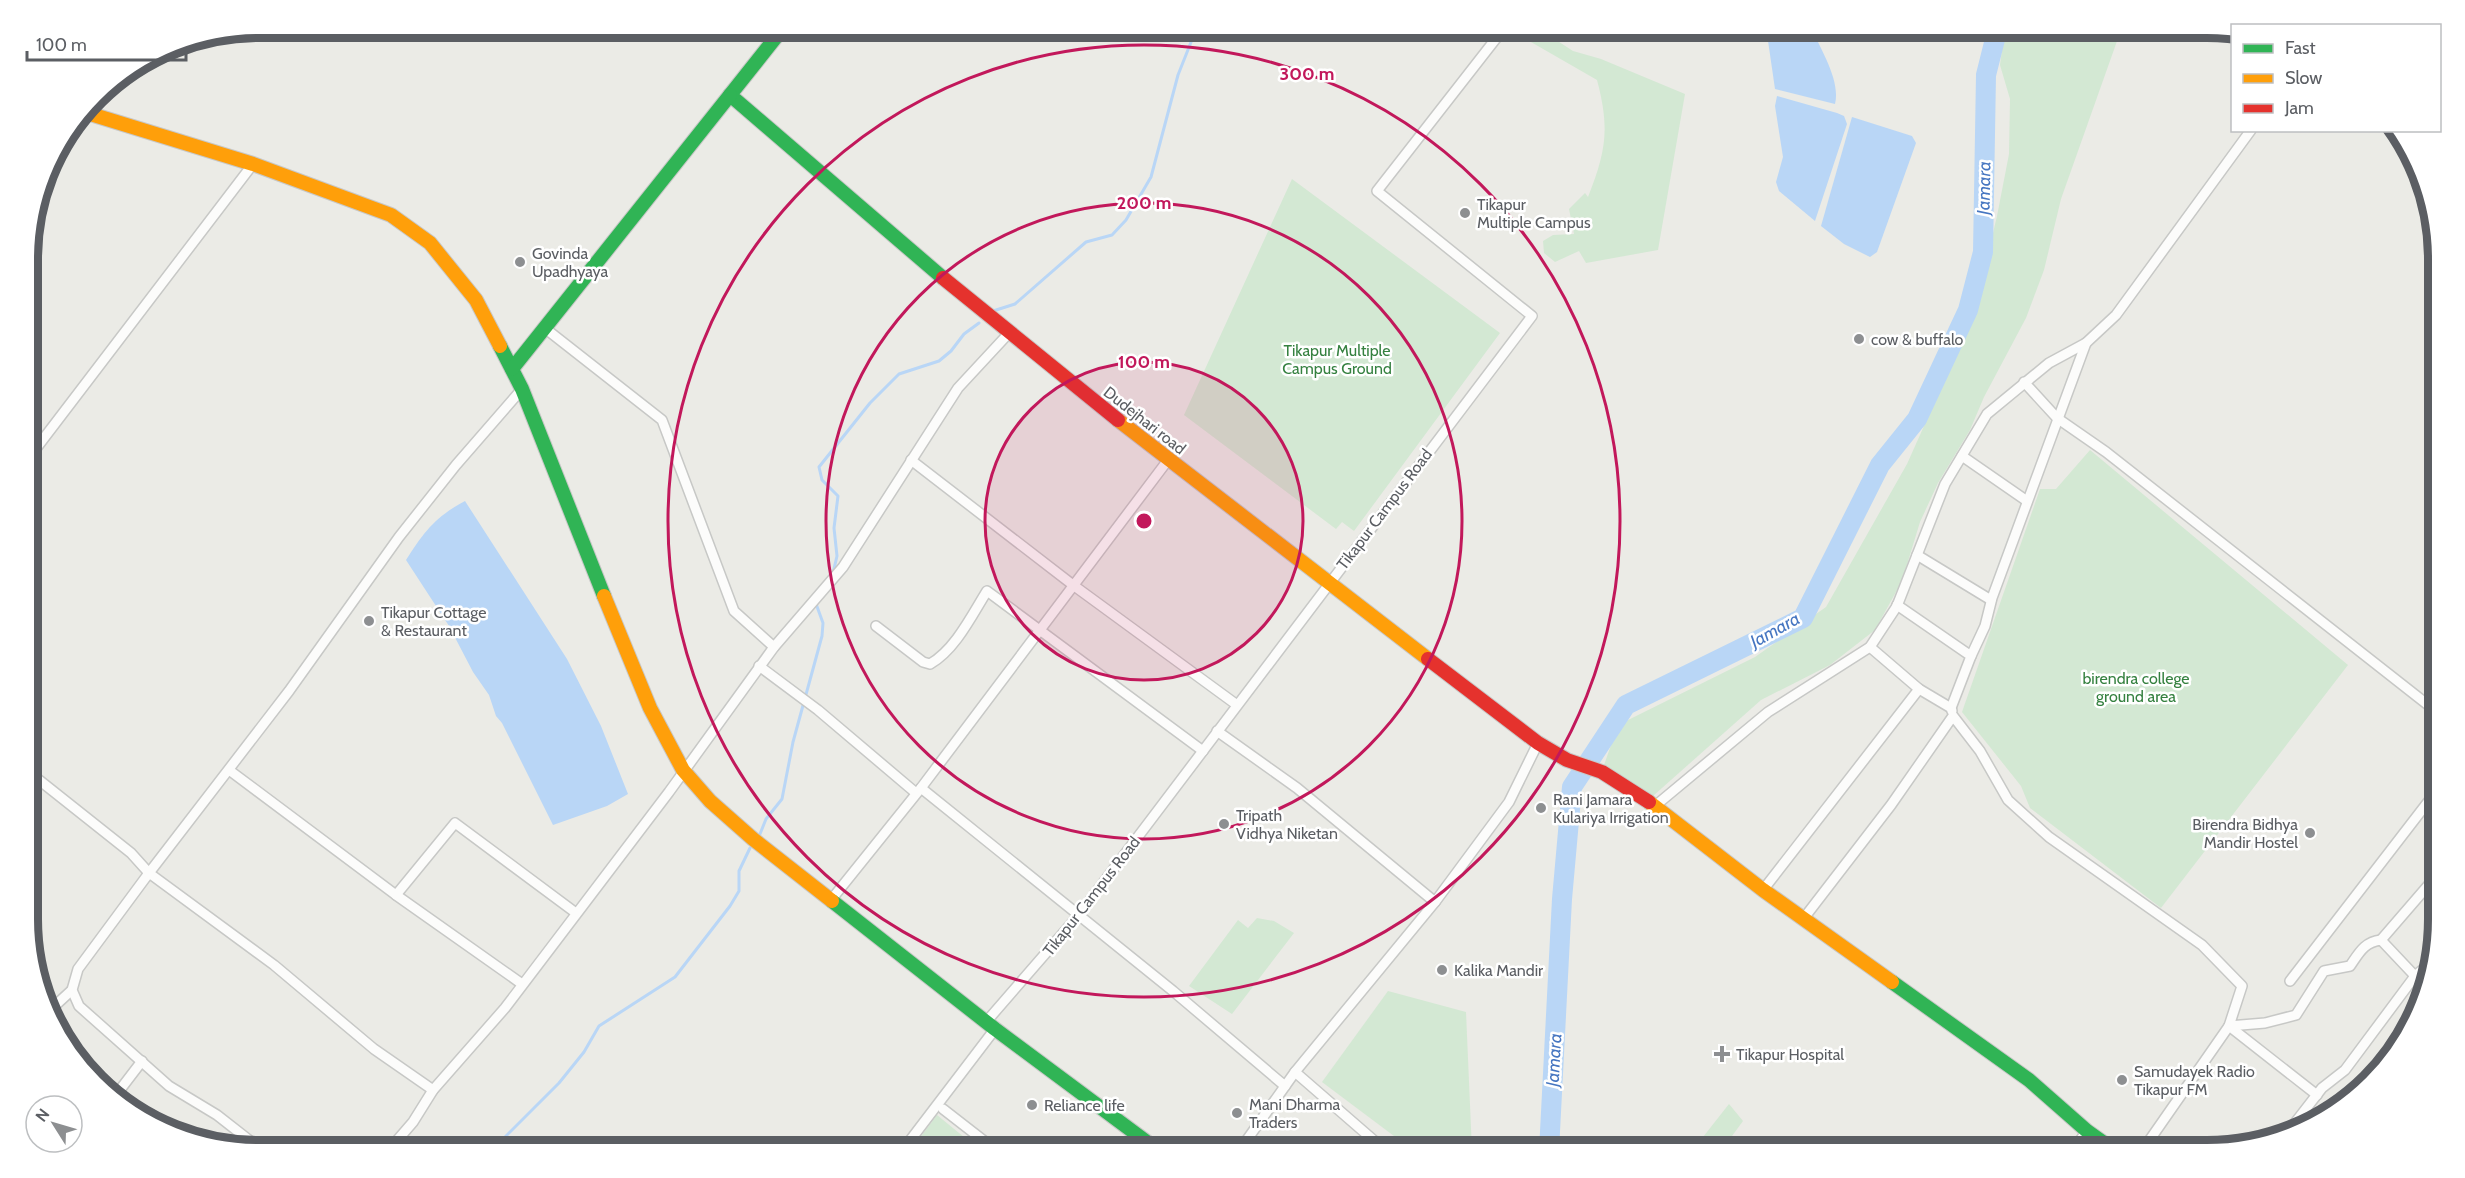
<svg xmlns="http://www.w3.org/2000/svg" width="2465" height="1178" font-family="Cabin,sans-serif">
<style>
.green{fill:#d3e8d3}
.water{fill:#b9d6f6}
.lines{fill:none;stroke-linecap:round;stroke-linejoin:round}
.stream{stroke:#b9d6f6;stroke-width:3}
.river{stroke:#b9d6f6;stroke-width:20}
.street-casing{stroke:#c7c8c6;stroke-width:12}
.fast-casing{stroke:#c8c8c7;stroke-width:16}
.slow-casing{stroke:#c8c8c7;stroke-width:16}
.jam-casing{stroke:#c8c8c7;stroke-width:16}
.street{stroke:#fcfcfb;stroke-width:9}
.fast{stroke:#30b455;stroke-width:14}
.slow{stroke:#ff9f0a;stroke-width:14}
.jam{stroke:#e5322d;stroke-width:14}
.ring{fill:none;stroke:#c2185b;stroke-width:3}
.poi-dot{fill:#8d8f91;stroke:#fff;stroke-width:2}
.labels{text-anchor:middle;stroke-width:5;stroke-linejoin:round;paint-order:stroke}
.poi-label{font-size:16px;fill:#5b5e63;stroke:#fff;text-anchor:start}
.park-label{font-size:16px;fill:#358140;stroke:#fff}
.street-label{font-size:16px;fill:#5b5e63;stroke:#fff}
.water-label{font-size:18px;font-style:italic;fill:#4676c1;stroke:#fff}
.rim{fill:none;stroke:#5b5e63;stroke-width:8}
.centre{fill:#c2185b;stroke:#fff;stroke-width:3}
.ring-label{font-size:18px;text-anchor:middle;font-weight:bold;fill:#c2185b;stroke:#fff;stroke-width:5;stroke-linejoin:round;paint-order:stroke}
</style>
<rect width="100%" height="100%" fill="#ebebe6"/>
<g class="green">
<path d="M1512,27H1536L1573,51L1601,59L1685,94L1658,250L1586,263L1579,251L1555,262L1544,253L1543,241L1553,235L1574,234L1569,209L1585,193L1588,197C1606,151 1610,129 1597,80L1510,30Z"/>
<path d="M2005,27H2122L2061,199L2044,270L2026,318L1984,397L1970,430L1938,483L1920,522L1902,581L1875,630L1830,665L1761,700L1653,796L1603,768L1618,725L1755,657L1826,607L1907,464L1958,350L1978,297L1997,216L2009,154L2010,99L2000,65Z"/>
<path d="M1292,179L1500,333L1354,531L1342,522L1336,529L1184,415Z"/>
<path d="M2090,450L2348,665L2161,908L2030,808L2021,786L1962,712L2040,489H2056Z"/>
<path d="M1257,918L1274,921L1294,933L1232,1014L1189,986L1238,920L1248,928Z"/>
<path d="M1388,991L1466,1012L1472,1151H1414L1322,1082Z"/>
<path d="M1729,1104L1743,1121L1721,1151H1692Z"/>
<path d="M937,1115L981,1151H910Z"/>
</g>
<g class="water">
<path d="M1548,27H1593L1588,38C1574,44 1559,37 1548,27Z"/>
<path d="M1766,27H1811C1820,49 1841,80 1835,104L1775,89Z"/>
<path d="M1777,96L1837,113L1844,116L1847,124L1815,221L1779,191L1776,182L1783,157L1775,106Z"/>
<path d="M1852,117L1912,136L1916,143L1877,252L1870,257L1844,244L1821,226Z"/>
<path d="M465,501L567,659L601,726L628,794L607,806L553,825L502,723L496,716L489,695L473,672L449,626L406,560C424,532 435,517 465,501Z"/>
</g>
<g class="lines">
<g class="stream">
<path d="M993,311L1015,304L1086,242L1112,235L1126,220L1151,177L1178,75L1197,27"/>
<path d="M833,573L837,556L834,528L838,496L822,480L819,467L870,403L899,374L939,361L951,351L964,334L979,323"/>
<path d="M760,834L766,819L782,799L793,742L822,636L823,623L815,601"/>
<path d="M496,1151V1146L559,1083L584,1052L599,1026L675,977L730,906L739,891V871L750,848"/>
</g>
<path class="river" d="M1549,1151L1562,899L1572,787L1626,705L1803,618L1880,465L1917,419L1968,310L1983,252L1986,75L1998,27"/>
<g class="street-casing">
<g id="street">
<path d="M546,329L662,420L734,611L774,647"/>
<path d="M2024,382L2057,418L2106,452L2437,712"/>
<path d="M1962,456L2027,501"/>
<path d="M28,459L253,164"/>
<path d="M911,460L1073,585L1237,705"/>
<path d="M1917,555L1991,600"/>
<path d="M1897,605L1971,656L1951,708"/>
<path d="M876,626L923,662L930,664C955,650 972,615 987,591L1203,751"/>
<path d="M1870,647L1919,689L1951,708L1952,711"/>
<path d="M1971,656L1985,626L1992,598L2086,343"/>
<path d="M759,666L818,710L916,793"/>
<path d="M1217,731L1297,788L1435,902"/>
<path d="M229,770L396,895L455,823L576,913"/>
<path d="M29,772L131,853L149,873L78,969L72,990L79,1006L169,1086L217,1115L263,1151"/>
<path d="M921,788L1173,991L1285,1086"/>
<path d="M1655,806L1768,712L1870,647L1897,606L1945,484L1987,414L2049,363L2086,343L2116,315L2251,130"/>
<path d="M1763,890L1919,689"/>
<path d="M396,895L522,984"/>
<path d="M831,900L921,788L1168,460"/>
<path d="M1804,918L1891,805L1953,716L1980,751L2008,800L2049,837L2202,945L2242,986L2229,1026L2265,1023L2296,1015L2324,971L2350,966C2359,953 2364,942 2381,940L2415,976"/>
<path d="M2381,940L2438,874"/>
<path d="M2290,981L2438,789"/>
<path d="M47,1013L72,990"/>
<path d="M986,1022L1078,916L1532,316L1377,191L1505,27"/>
<path d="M1295,1072L1435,902L1509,802L1538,743"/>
<path d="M433,1090L374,1049L274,965L149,873L289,691L399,537L456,465L522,389"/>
<path d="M116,1095L142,1061"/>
<path d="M943,1109L997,1151"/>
<path d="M2284,1137L2322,1088L2345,1070L2415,976L2422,970L2426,973"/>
<path d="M388,1151L413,1122L433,1090L505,1008L669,792L774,647L843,567L958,388L1009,333"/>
<path d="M902,1151L995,1029"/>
<path d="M1239,1151L1295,1072L1386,1151"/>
<path d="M2072,1151L2087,1131"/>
<path d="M2142,1151L2229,1026L2317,1095"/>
</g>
</g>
<g class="fast-casing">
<g id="fast">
<path d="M784,27L730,95L943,278"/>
<path d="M500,346L522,389L604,596"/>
<path d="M512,369L730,95"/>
<path d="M832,901L995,1029L1159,1151"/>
<path d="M1892,982L2029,1080L2087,1131L2115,1151"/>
</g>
</g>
<g class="slow-casing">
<g id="slow">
<path d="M84,112L253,164L391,215L430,243L476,300L500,346"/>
<path d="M1118,420L1428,659"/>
<path d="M604,596L650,708L683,770L710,801L753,839L832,901"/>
<path d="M1649,802L1763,890L1892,982"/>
</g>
</g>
<g class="jam-casing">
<g id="jam">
<path d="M943,278L1118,420"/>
<path d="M1428,659L1538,743L1567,760L1602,772L1649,802"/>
</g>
</g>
<use href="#street" class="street"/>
<use href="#fast" class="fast"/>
<use href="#slow" class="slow"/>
<use href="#jam" class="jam"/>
</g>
<circle cx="1144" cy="521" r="159" fill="#c2185b" fill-opacity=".12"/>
<g class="ring">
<circle cx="1144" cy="521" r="159"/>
<circle cx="1144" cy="521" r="318"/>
<circle cx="1144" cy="521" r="476"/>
</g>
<g class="poi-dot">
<circle cx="1465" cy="213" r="6"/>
<circle cx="520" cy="262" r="6"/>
<circle cx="1859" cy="339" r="6"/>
<circle cx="369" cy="621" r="6"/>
<circle cx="1541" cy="808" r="6"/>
<circle cx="1224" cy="824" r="6"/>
<circle cx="2310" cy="833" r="6"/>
<circle cx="1442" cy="970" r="6"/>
<path d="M1719 1045h6v6h6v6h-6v6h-6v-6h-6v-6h6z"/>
<circle cx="2122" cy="1080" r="6"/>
<circle cx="1032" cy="1105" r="6"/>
<circle cx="1237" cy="1113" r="6"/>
</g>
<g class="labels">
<g class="poi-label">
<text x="1477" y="210">Tikapur<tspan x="1477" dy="18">Multiple Campus</tspan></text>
<text x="532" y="259">Govinda<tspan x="532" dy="18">Upadhyaya</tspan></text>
<text x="1871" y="345">cow &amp; buffalo</text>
<text x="381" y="618">Tikapur Cottage<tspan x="381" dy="18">&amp; Restaurant</tspan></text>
<text x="1553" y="805">Rani Jamara<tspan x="1553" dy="18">Kulariya Irrigation</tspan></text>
<text x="1236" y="821">Tripath<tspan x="1236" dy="18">Vidhya Niketan</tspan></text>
<text x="2298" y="830" text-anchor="end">Birendra Bidhya<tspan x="2298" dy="18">Mandir Hostel</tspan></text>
<text x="1454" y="976">Kalika Mandir</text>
<text x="1736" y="1060">Tikapur Hospital</text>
<text x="2134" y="1077">Samudayek Radio<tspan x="2134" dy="18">Tikapur FM</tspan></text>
<text x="1249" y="1110">Mani Dharma<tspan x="1249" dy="18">Traders</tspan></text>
<text x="1044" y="1111">Reliance life</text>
</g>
<g class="park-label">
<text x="1337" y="356">Tikapur Multiple<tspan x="1337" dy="18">Campus Ground</tspan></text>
<text x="2136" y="684">birendra college<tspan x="2136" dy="18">ground area</tspan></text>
</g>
<g class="street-label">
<text transform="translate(1145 420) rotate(38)" y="6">Dudejhari road</text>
<text transform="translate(1384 509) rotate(-53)" y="6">Tikapur Campus Road</text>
<text transform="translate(1091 896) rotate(-52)" y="6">Tikapur Campus Road</text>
</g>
<g class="water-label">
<text transform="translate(1984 188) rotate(-89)" y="6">Jamara</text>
<text transform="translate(1775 630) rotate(-29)" y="6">Jamara</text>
<text transform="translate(1554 1060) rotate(-87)" y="6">Jamara</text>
</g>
</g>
<path d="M0 0H2465V1178H0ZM259 38H2207A221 221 0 0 1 2428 259V919A221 221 0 0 1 2207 1140H259A221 221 0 0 1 38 919V259A221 221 0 0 1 259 38Z" fill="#fff" fill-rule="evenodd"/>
<path class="rim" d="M259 38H2207A221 221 0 0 1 2428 259V919A221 221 0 0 1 2207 1140H259A221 221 0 0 1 38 919V259A221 221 0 0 1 259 38Z"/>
<circle cx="1144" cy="521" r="9" class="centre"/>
<g class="ring-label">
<text x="1307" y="80">300 m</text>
<text x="1144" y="209">200 m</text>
<text x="1144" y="368">100 m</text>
</g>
<rect x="2231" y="24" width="210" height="108" fill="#ffffff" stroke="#bdbfc1" stroke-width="1.5"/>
<rect x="2243" y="44" width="30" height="9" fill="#30b455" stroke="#bdbfc1" stroke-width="1.5"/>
<text x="2285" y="54" font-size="18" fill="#5b5e63">Fast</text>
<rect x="2243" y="74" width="30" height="9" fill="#ff9f0a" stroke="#bdbfc1" stroke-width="1.5"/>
<text x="2285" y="84" font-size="18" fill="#5b5e63">Slow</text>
<rect x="2243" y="104" width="30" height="9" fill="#e5322d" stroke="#bdbfc1" stroke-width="1.5"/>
<text x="2285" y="114" font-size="18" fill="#5b5e63">Jam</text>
<g transform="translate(54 1124) rotate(307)"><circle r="28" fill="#ffffff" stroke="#bdbfc1" stroke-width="1.5"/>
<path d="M0-4.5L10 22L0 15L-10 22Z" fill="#8d8f91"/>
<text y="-9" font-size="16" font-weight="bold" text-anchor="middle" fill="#5b5e63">N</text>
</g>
<path d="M27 51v9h159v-9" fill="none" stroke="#5b5e63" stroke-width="3"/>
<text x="36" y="51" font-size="18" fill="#5b5e63" stroke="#ffffff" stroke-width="4.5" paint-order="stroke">100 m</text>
</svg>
